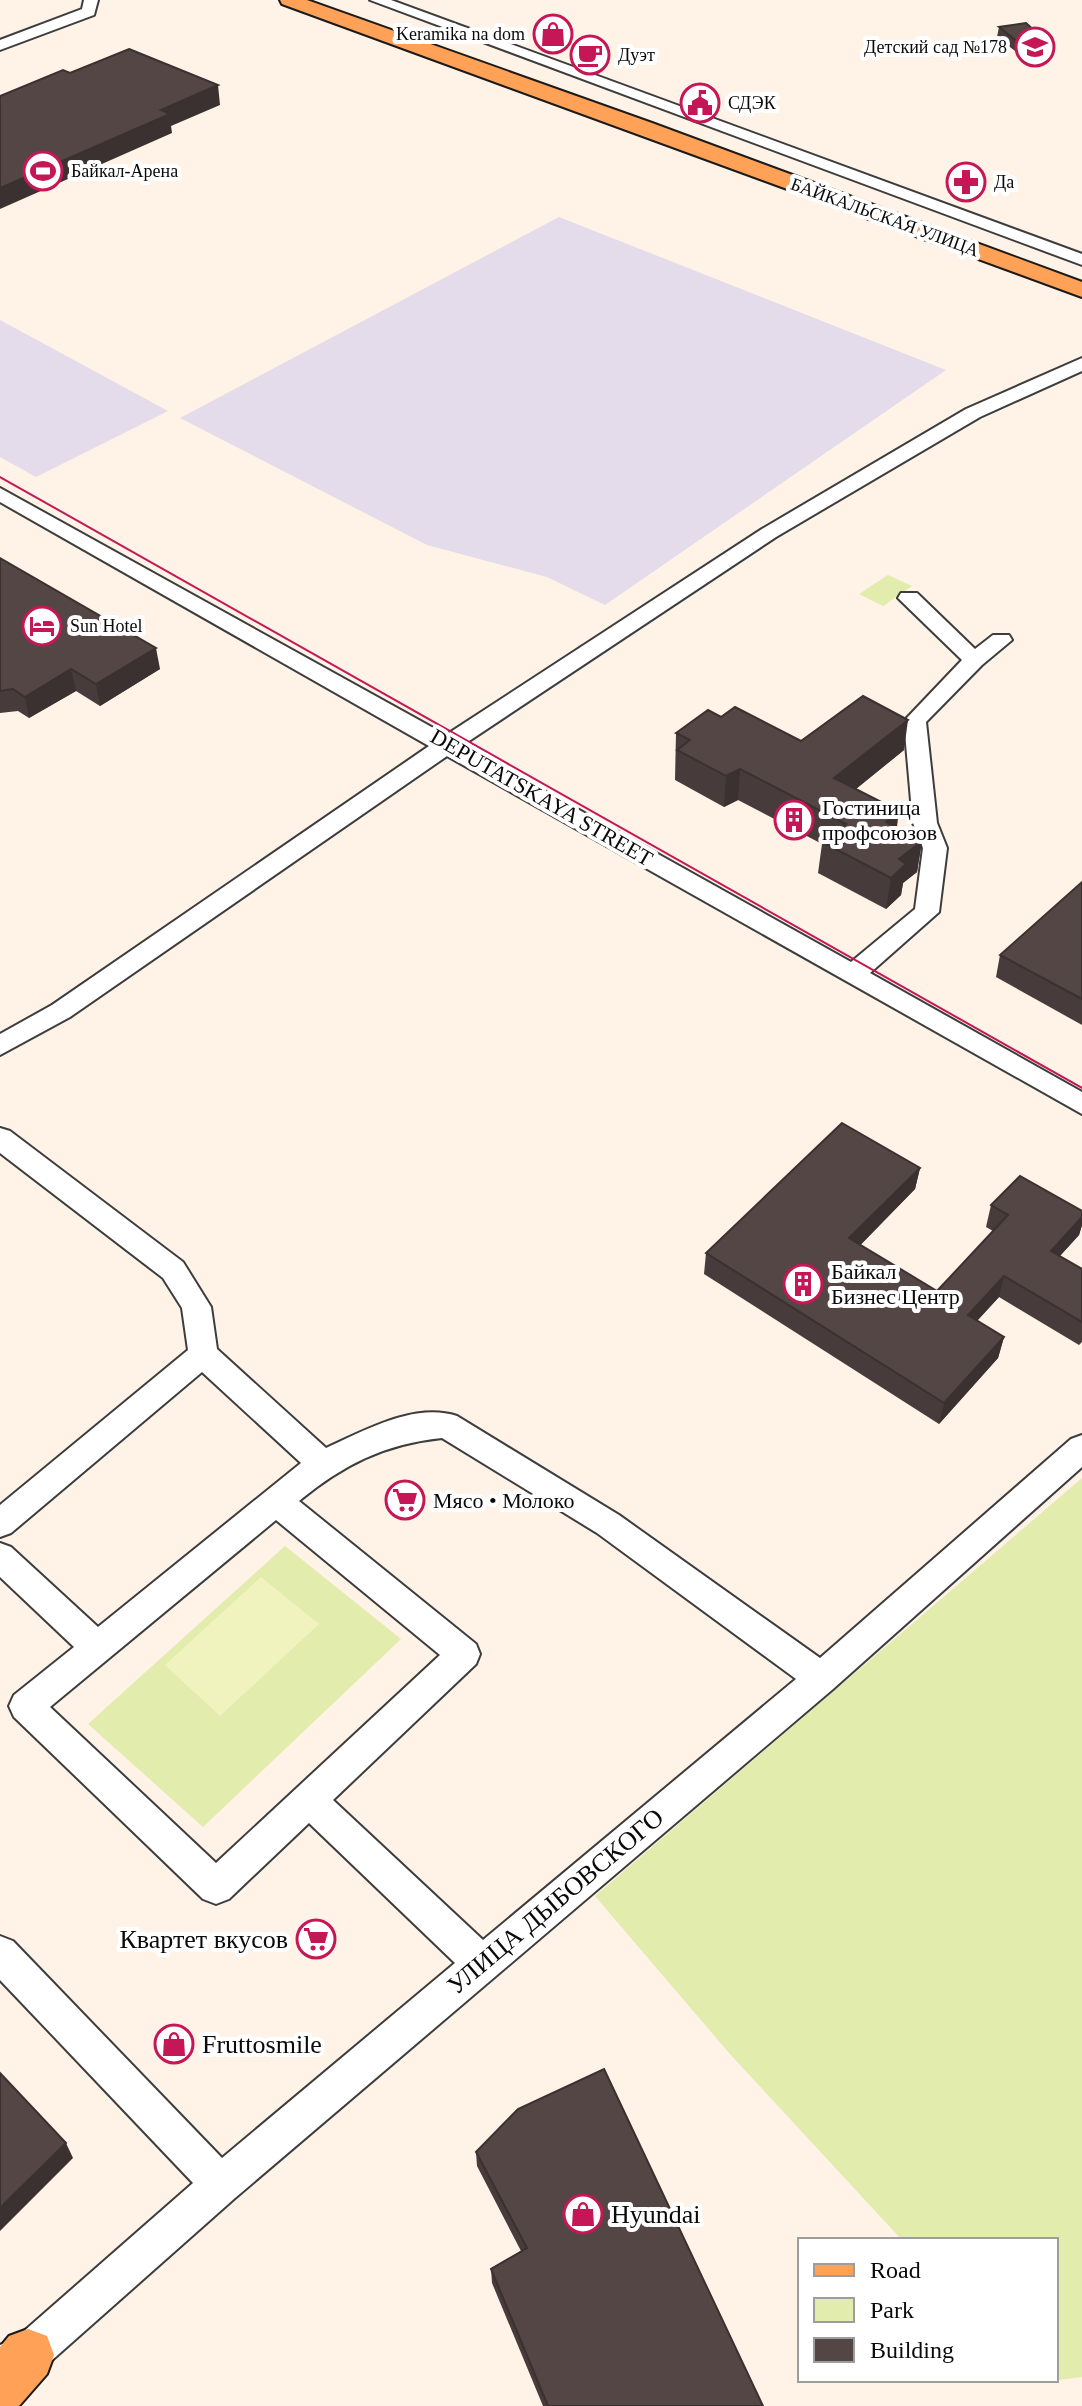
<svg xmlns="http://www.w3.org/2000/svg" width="1082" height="2406" font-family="'Times New Roman',serif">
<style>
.industrial{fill:#e4dcea}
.green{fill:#e1ecad}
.pitch{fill:#f1f3bf}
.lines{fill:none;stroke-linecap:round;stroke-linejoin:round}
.minor-casing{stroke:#3d3d3d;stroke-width:4}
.major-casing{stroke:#1b1b1b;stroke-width:4}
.minor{fill:#fff;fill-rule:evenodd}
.major{fill:#ffa156;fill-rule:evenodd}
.tram{stroke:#c51655;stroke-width:2}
.wall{fill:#473c3b}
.shaded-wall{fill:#3a3130}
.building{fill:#534645;stroke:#3a3130;stroke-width:2}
.labels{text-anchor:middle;stroke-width:8;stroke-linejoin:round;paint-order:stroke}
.far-poi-label{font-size:18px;fill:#0a0a0a;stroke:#fff;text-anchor:start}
.far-street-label{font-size:18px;fill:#0a0a0a;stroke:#fff}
.street-label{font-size:22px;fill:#0a0a0a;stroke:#fff}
.poi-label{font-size:22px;fill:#0a0a0a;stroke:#fff;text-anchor:start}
.near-street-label{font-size:26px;fill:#0a0a0a;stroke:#fff}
.near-poi-label{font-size:26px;fill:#0a0a0a;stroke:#fff;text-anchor:start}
</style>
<rect width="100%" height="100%" fill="#fff2e6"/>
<g class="industrial">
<path d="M559,217L946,370L605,605L547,577L427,545L180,418Z"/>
<path d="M0,320L168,411L36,477L0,457Z"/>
</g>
<g class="green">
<path d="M888,575L912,586L883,606L859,594Z"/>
<path d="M1082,1478V2377L1058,2380L1056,2240H902L729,2053L595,1896Z"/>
<path d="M285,1546L401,1639L203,1827L88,1724Z"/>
</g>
<path class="pitch" d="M261,1577L319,1624L220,1716L165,1665Z"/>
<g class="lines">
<g class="minor-casing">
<g id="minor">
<path d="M84,0H98L94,15L0,50V40L82,9Z"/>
<path d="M370,0H391L1082,254V265Z"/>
<path d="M1082,358V371L980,417L776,537L463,745L851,962L915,909L923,848L913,823L904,721L962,660L898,598L901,593H917L975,649L993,635H1009L1012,640L982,665L926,722L937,823L947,848L939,912L870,973L1082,1092V1114L447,756L70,1017L0,1055V1034L52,1005L429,746L0,502V488L446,735L762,529L966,409Z"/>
<path d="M0,1128L10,1131L183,1262L211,1307L217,1349L326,1448C364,1431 414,1402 457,1416L619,1515L820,1658L1071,1439L1082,1435V1467L833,1689L235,2198L42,2369L0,2385V2345L15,2339L193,2183L0,1980V1936L13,1941L222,2158L455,1963L309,1823L229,1899L216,1904L203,1899L14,1717L9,1706L14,1695L74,1647L0,1577V1543L11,1547L98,1627L301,1463L202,1372L11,1533L0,1537V1505L188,1350L182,1308L163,1278L0,1153ZM442,1438L597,1533L796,1679L483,1940L333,1800L476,1664L480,1654L476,1644L299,1501C343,1465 384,1444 442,1438ZM276,1520L440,1655L216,1863L50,1707Z"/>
</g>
</g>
<g class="major-casing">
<g id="major">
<path d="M280,0H307L652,123L1082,282V297L282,4Z"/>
<path d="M28,2329L47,2336L54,2355L47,2374L19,2406H0V2347L9,2336Z"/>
</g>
</g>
<use href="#minor" class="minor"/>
<use href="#major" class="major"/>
<path class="tram" d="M0,477L1082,1088"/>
</g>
<g class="wall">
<path d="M999,27L1047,53L1023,57L997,37Z"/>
<path d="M0,558L160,669L100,706L76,691L29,718L18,711L0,713Z"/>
<path d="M721,717L801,741L904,750L856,789L897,828L922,841L917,872L903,883L901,895L886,909L818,873L822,844L738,800L724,807L675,780L676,733Z"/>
<path d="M1082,882V1025L996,977L1000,955Z"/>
<path d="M920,1168L915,1189L860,1245L937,1291L993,1231L986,1227L991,1205L1082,1211V1225L1079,1235L1060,1256L1082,1269V1342L1079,1345L999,1297L977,1321L1004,1337L998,1358L939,1424L704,1274L706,1253Z"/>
<path d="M476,2152L763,2406H543L492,2283L491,2269L521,2251L477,2166Z"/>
</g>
<g class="shaded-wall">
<path d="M1048,43L1047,53L1023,57L1024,47Z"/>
<path d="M218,85L220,105L171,126L172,133L0,209V188L161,110Z"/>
<path d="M156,648L160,669L100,706L96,684Z"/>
<path d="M71,669L76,691L29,718L25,697Z"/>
<path d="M908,720L904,750L831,809L834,778Z"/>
<path d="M740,769L738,800L724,807L726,776Z"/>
<path d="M899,811L895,842L886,822Z"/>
<path d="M922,841L917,872L903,883L901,895L886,909L891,878L899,859Z"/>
<path d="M920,1168L915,1189L846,1260L849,1238Z"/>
<path d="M1082,1217V1225L1079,1235L1045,1272L1051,1251Z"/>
<path d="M1004,1276L999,1297L963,1336L968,1315Z"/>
<path d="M1004,1337L998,1358L939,1424L944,1403Z"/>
<path d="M66,2143L73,2158L0,2231V2208Z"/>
</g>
<g class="building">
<path d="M1026,23L1048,43L1024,47L999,27Z"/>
<path d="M129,49L218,85L161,110L170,114L0,188V96L63,70L70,73Z"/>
<path d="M0,558L156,648L96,684L71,669L25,697L13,689L0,691Z"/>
<path d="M863,696L908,720L834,778L899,811L886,822L922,841L899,859L906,864L891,878L822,842L846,824L740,769L726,776L677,750L690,740L676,733L708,710L721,717L735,707L801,741Z"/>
<path d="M1082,882V999L1000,955Z"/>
<path d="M842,1123L920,1168L849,1238L937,1291L1008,1215L991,1205L1020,1176L1082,1211V1217L1051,1251L1082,1269V1322L1004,1276L968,1315L1004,1337L944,1403L706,1253Z"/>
<path d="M604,2069L763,2406H548L491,2269L527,2248L476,2152L518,2109Z"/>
<path d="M0,2073L66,2143L0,2208Z"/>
</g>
<defs>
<g id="shop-ring" transform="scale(2)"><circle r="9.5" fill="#fff" stroke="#c51655" stroke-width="1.5"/><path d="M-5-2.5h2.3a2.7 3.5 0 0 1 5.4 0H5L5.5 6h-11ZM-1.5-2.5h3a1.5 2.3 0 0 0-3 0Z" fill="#c51655"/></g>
<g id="school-ring" transform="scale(2)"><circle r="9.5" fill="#fff" stroke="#c51655" stroke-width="1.5"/><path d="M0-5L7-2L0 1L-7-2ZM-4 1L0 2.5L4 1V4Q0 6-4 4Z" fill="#c51655"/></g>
<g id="cafe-ring" transform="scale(2)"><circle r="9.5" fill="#fff" stroke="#c51655" stroke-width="1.5"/><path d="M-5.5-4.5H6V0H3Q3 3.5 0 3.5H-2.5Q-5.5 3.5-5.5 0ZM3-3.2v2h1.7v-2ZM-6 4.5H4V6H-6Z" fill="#c51655"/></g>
<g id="civic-ring" transform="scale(2)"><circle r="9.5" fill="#fff" stroke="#c51655" stroke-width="1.5"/><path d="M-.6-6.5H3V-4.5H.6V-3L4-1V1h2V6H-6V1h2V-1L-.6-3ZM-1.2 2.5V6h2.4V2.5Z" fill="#c51655"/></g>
<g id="stadium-ring" transform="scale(2)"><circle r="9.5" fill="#fff" stroke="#c51655" stroke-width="1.5"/><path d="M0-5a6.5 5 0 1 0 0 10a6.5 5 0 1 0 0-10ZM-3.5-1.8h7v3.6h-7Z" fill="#c51655"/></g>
<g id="pharmacy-ring" transform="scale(2)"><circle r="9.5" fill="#fff" stroke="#c51655" stroke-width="1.5"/><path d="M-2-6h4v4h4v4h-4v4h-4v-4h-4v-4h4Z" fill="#c51655"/></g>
<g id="hotel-ring" transform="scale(2)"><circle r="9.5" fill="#fff" stroke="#c51655" stroke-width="1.5"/><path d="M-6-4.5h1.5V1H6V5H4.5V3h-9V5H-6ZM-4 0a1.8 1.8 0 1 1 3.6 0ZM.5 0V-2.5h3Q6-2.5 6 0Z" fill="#c51655"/></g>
<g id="building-ring" transform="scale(2)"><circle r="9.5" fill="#fff" stroke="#c51655" stroke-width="1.5"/><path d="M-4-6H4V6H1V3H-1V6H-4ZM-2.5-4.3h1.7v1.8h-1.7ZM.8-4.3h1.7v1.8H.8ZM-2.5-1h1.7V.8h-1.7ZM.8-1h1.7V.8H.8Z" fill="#c51655"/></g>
<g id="supermarket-ring" transform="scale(2)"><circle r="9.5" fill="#fff" stroke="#c51655" stroke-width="1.5"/><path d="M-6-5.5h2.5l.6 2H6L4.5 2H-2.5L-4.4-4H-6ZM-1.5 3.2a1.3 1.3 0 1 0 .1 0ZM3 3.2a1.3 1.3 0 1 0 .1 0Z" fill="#c51655"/></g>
</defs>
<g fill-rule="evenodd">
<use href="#shop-ring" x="553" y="34"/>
<use href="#school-ring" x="1035" y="47"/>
<use href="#cafe-ring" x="590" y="55"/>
<use href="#civic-ring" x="700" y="103"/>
<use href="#stadium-ring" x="43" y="171"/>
<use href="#pharmacy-ring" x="966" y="182"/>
<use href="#hotel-ring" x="42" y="626"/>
<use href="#building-ring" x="794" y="820"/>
<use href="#building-ring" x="803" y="1284"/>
<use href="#supermarket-ring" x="405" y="1500"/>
<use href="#supermarket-ring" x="316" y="1939"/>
<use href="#shop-ring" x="174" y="2044"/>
<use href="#shop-ring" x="583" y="2214"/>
</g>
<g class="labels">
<g class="far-poi-label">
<text x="525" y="40" text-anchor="end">Keramika na dom</text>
<text x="1007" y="53" text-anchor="end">Детский сад №178</text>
<text x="618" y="61">Дуэт</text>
<text x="728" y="109">СДЭК</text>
<text x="71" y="177">Байкал-Арена</text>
<text x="994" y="188">Да</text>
<text x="70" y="632">Sun Hotel</text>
</g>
<g class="far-street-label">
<text transform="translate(885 217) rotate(20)" y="6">БАЙКАЛЬСКАЯ УЛИЦА</text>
</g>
<g class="street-label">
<text transform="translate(542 797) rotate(30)" y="8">DEPUTATSKAYA STREET</text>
</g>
<g class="poi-label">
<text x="822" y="815">Гостиница<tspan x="822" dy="25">профсоюзов</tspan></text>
<text x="831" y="1279">Байкал<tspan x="831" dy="25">Бизнес Центр</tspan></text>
<text x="433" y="1508">Мясо • Молоко</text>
</g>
<g class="near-street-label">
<text transform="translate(555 1901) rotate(-40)" y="9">УЛИЦА ДЫБОВСКОГО</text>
</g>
<g class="near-poi-label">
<text x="288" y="1948" text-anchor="end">Квартет вкусов</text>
<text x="202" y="2053">Fruttosmile</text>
<text x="611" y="2223">Hyundai</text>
</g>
</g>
<rect x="798" y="2238" width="260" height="144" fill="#ffffff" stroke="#9d9d9d" stroke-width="2"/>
<rect x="814" y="2264" width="40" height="12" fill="#ffa156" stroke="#9d9d9d" stroke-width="2"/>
<text x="870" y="2278" font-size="24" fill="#0a0a0a">Road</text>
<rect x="814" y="2298" width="40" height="24" fill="#e1ecad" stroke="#9d9d9d" stroke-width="2"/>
<text x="870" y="2318" font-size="24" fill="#0a0a0a">Park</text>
<rect x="814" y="2338" width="40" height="24" fill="#534645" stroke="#9d9d9d" stroke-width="2"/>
<text x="870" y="2358" font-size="24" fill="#0a0a0a">Building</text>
</svg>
